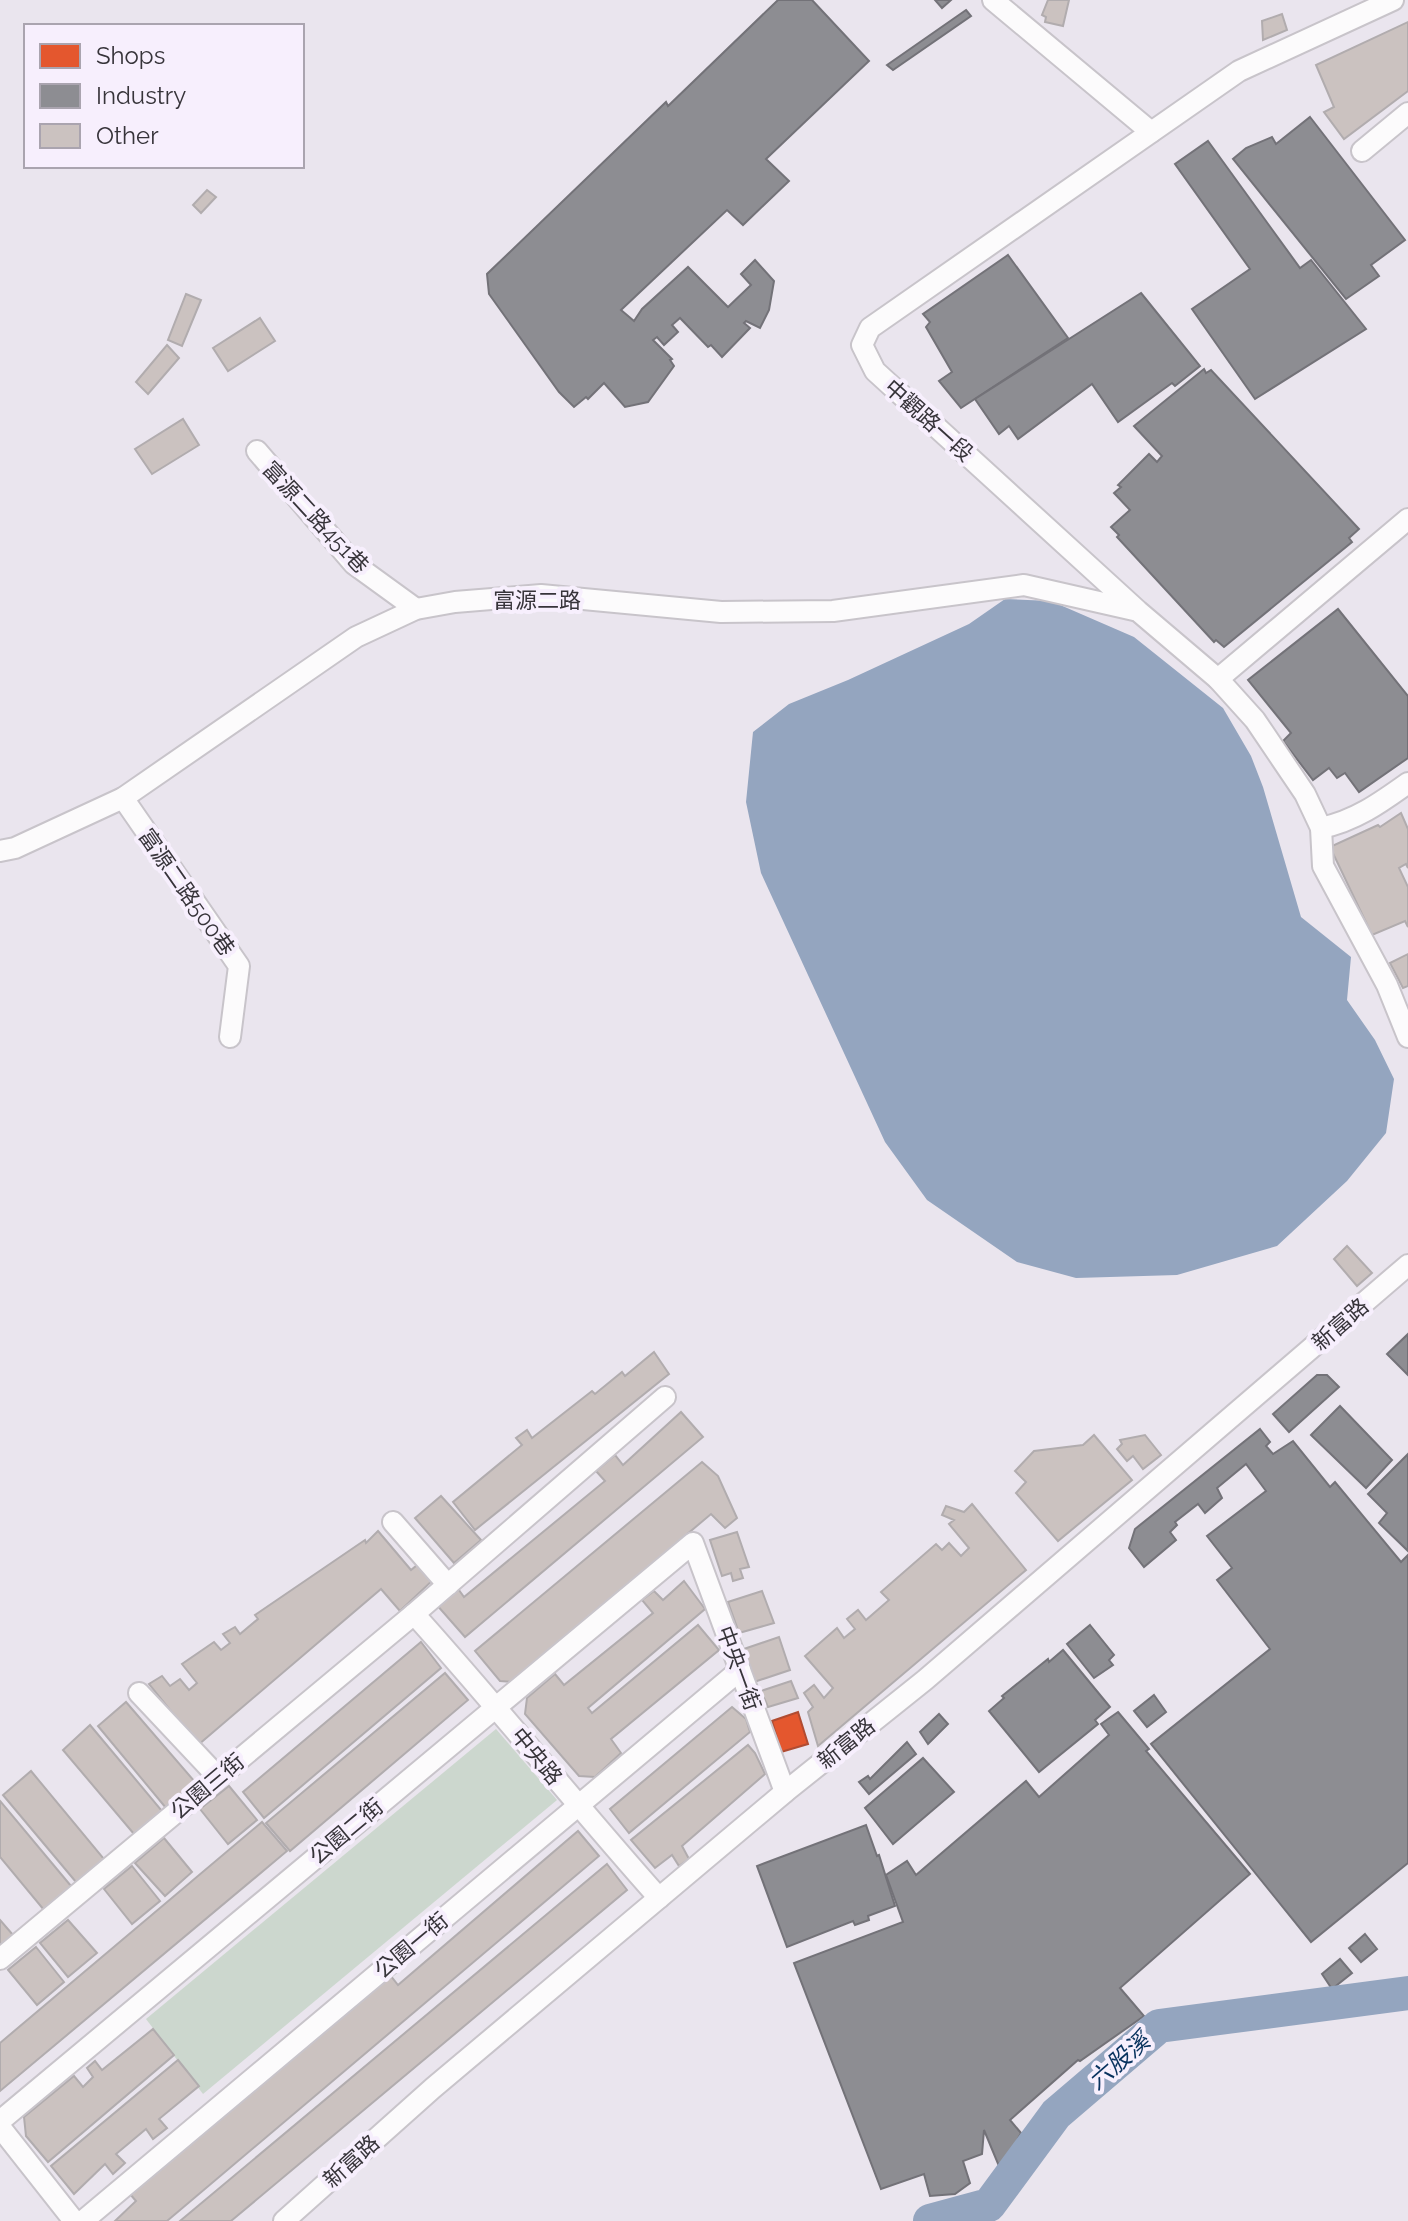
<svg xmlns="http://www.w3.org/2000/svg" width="1408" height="2221" font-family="Raleway,'Noto Sans TC',sans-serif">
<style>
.green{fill:#ccd7ce}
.water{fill:#94a5bf}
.shops{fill:#e4572e;stroke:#b04c32;stroke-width:2}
.industry{fill:#8d8d92;stroke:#737278;stroke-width:2}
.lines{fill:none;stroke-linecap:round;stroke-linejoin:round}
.river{stroke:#94a5bf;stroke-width:34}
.building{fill:#cbc2c0;stroke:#b1acae;stroke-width:2}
.minor-casing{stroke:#c8c4ca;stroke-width:24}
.minor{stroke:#fcfbfc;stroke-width:20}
.labels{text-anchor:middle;stroke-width:8;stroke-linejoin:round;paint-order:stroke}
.street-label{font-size:22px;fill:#37343a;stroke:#f7effd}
.water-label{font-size:24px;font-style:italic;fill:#08325e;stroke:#f7effd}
</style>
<rect width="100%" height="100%" fill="#eae5ee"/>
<path class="green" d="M496,1729L557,1800L203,2094L146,2019Z"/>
<path class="water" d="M1005,599L1051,601L1134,637L1223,708L1251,756L1263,787L1301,917L1351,957L1347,1000L1375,1040L1394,1079L1386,1133L1347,1181L1277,1246L1177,1275L1076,1278L1017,1262L927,1200L885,1142L761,873L746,802L753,732L789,704L848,680L969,624Z"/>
<path class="shops" d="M798,1712L808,1744L781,1752L772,1721Z"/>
<g class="industry">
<path d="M778,0H812L869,61L766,159L789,181L743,225L727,210L621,310L634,321L642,309L688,267L728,307L751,285L741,274L755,260L774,281L769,310L760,328L746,321L744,323L750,328L722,357L711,345L708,347L680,318L672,325L678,332L664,345L657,337L653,340L672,359L670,360L674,366L648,402L625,407L604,383L588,399L586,397L574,407L559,392L489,294L487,274L666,102L668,106Z"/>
<path d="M935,0H951L942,8Z"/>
<path d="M966,10L971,16L893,70L887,65Z"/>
<path d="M1310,117L1405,240L1371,265L1379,276L1346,299L1233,159L1246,148L1272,137L1276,144Z"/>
<path d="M1208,141L1300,268L1311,260L1366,329L1255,399L1192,309L1250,269L1175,164Z"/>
<path d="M1008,255L1068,338L961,408L939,381L952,372L926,327L930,322L923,314Z"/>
<path d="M1141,293L1200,366L1175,386L1172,383L1118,422L1092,384L1018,439L1009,426L999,434L975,399Z"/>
<path d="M1204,369L1206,373L1211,370L1359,529L1349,538L1352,542L1224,647L1216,640L1214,642L1117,537L1119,535L1111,527L1130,510L1114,493L1121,487L1118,485L1149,454L1157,462L1162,456L1134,426Z"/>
<path d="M1338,609L1408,696V758L1359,792L1345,773L1337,778L1329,768L1313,780L1283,741L1291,733L1248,680Z"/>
<path d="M1408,1334V1375L1387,1354Z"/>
<path d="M1317,1375H1327L1339,1387L1289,1432L1273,1414Z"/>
<path d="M1340,1406L1392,1460L1366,1488L1311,1435Z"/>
<path d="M1260,1429L1270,1442L1266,1446L1273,1454L1293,1441L1330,1487L1335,1482L1401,1562L1408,1555V1863L1311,1942L1151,1744L1270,1649L1217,1580L1232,1568L1207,1536L1266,1491L1246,1464L1217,1488L1222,1498L1205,1513L1198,1504L1175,1522L1177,1525L1170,1532L1176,1540L1144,1567L1129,1548L1135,1529Z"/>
<path d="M1408,1454V1551L1379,1523L1387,1513L1368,1494Z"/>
<path d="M1090,1625L1114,1655L1109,1660L1113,1665L1094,1678L1067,1644Z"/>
<path d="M1063,1650L1110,1707L1095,1720L1098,1724L1039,1772L989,1711L1004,1698L1002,1696L1048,1659L1049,1662Z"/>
<path d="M1154,1695L1166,1712L1147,1727L1134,1711Z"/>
<path d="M1118,1712L1149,1749L1146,1751L1250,1874L1120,1988L1144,2016L1080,2061L1078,2060L1010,2120L1021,2133L1001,2171L984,2130L982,2154L963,2161L970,2183L955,2194L930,2196L924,2174L881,2189L794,1963L903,1922L886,1875L907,1861L916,1875L1026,1781L1039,1797L1109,1735L1101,1724Z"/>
<path d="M939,1714L948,1724L928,1744L920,1732Z"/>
<path d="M907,1742L916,1754L869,1794L859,1782L868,1776L870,1779Z"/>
<path d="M923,1758L954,1792L893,1844L865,1808Z"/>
<path d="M866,1825L877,1856L879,1855L895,1906L868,1916L869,1920L855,1925L853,1921L787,1947L757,1866Z"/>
<path d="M1365,1934L1377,1949L1361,1962L1349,1948Z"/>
<path d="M1340,1959L1352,1973L1332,1989L1322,1974Z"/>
</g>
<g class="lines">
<path class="river" d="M930,2221L989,2205L1056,2114L1159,2026L1408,1993"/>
</g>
<g class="building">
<path d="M1048,0H1069L1063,26L1045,22L1046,17L1042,15Z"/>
<path d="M1282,14L1287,30L1263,40L1262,21Z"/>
<path d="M1408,22V91L1344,139L1324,112L1334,107L1316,65Z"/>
<path d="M207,190L216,197L201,213L193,205Z"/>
<path d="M186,294L201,300L182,346L168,340Z"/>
<path d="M260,318L275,341L228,371L213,348Z"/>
<path d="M167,345L179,358L148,394L136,382Z"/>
<path d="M183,419L199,445L152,474L135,449Z"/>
<path d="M1401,813L1408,829V868L1406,864L1399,868L1408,887V927L1405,921L1372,935L1330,847L1378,825L1380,827Z"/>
<path d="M1408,954V986L1403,988L1390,963Z"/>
<path d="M1347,1246L1372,1273L1357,1286L1334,1259Z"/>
<path d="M654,1352L669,1374L475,1530L453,1502L522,1445L516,1438L527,1430L532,1438L592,1391L595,1394L622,1372L625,1376Z"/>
<path d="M681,1412L703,1437L465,1637L436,1604L456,1586L464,1597L605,1481L596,1471L615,1455L623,1465Z"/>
<path d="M1094,1435L1132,1480L1058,1541L1016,1493L1026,1482L1015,1471L1034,1451L1083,1445Z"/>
<path d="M1145,1435L1161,1455L1143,1469L1133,1456L1127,1461L1117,1449L1122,1444L1120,1440Z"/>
<path d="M702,1462L718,1476L737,1518L725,1528L711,1514L512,1682L500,1681L475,1651Z"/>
<path d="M441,1496L481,1540L454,1563L415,1518Z"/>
<path d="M972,1504L1026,1570L818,1746L808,1712L813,1707L804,1693L814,1685L824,1698L833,1688L805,1656L837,1628L844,1638L855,1629L847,1619L858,1610L866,1620L889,1600L881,1592L936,1544L942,1550L949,1543L961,1556L969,1548L949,1524L954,1520L942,1515L946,1506L964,1512Z"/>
<path d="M378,1531L411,1570L422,1561L435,1578L400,1611L381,1589L198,1745L149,1684L162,1676L170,1686L180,1679L189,1690L197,1683L182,1664L214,1642L221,1650L230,1643L223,1634L235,1627L240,1634L258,1619L255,1615L365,1540L366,1543Z"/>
<path d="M737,1532L749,1567L740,1569L743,1578L733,1581L731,1573L722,1576L710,1540Z"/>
<path d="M684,1581L705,1609L588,1708L592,1713L698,1625L719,1650L611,1739L621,1753L595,1777L579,1776L525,1714L527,1698L555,1674L564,1685L653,1613L642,1600L654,1591L663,1600Z"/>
<path d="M762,1591L774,1623L739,1633L728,1602Z"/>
<path d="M779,1637L790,1670L754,1682L744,1649Z"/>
<path d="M421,1642L441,1668L264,1818L243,1792Z"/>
<path d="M445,1673L468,1700L290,1851L266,1823Z"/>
<path d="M791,1681L798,1698L768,1707L761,1691Z"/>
<path d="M126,1702L195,1782L166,1808L98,1726Z"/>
<path d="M732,1707L746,1719L750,1732L629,1833L610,1809Z"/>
<path d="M90,1725L162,1811L134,1834L63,1750Z"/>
<path d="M748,1745L755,1753L765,1774L682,1846L689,1859L679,1866L672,1855L655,1868L631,1840Z"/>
<path d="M31,1771L104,1859L76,1882L3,1795Z"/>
<path d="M229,1786L257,1820L228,1844L200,1809Z"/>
<path d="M0,1801L71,1886L44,1910L0,1857Z"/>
<path d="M262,1822L287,1851L0,2091V2043Z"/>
<path d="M578,1831L599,1856L167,2221H115L136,2201L130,2194L390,1975L398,1985Z"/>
<path d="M164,1838L192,1872L165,1896L135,1863Z"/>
<path d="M607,1864L627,1890L231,2221H180Z"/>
<path d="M132,1866L160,1901L132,1924L104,1889Z"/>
<path d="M0,1920L13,1935L0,1946Z"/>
<path d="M68,1920L97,1953L68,1977L40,1943Z"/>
<path d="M36,1947L64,1982L37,2005L8,1970Z"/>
<path d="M153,2029L174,2055L48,2162L26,2136L24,2117L74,2076L83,2087L93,2077L87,2068L95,2061L102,2070Z"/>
<path d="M178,2060L199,2086L159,2119L167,2128L153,2139L146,2129L116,2154L125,2163L113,2174L105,2164L74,2194L51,2166Z"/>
</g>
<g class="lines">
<g class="minor-casing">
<g id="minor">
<path d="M993,0L1151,132"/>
<path d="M1393,0L1239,71L870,328L862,345L875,371L1138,611L1218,679L1255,720L1305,794L1321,828C1355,821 1380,803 1408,783"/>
<path d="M1362,151L1408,113"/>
<path d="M257,451L354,564L416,609"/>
<path d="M1218,679L1408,519"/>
<path d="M123,798L239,966L230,1037"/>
<path d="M1321,828L1323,866L1387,985L1408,1037"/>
<path d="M0,851L15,848L123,798L356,637L416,609L455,602L541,595L721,612L833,611L1024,585L1134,610"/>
<path d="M393,1522L448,1585"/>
<path d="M414,1614C498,1707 576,1805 659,1898"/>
<path d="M139,1693L218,1777"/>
<path d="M0,1959L414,1614L665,1397"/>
<path d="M0,2121L693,1543L785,1792"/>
<path d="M0,2127L74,2221"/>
<path d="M83,2221L740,1670"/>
<path d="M284,2221L433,2088L785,1792L925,1680L1408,1265"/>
</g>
</g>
<use href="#minor" class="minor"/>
</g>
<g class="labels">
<g class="street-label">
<text transform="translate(929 420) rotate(42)" y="8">中觀路一段</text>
<text transform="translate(316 517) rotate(47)" y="8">富源二路451巷</text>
<text x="537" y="608">富源二路</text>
<text transform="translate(187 892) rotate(55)" y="8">富源二路500巷</text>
<text transform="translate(1340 1324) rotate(-41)" y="8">新富路</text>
<text transform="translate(739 1668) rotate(70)" y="8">中央一街</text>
<text transform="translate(846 1743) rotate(-39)" y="8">新富路</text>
<text transform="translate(537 1756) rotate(51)" y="8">中央路</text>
<text transform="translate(207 1786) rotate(-40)" y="8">公園三街</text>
<text transform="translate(346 1831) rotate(-40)" y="8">公園二街</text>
<text transform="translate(411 1945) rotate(-40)" y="8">公園一街</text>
<text transform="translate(351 2161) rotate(-42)" y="8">新富路</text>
</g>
<g class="water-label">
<text transform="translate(1119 2061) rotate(-41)" y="8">六股溪</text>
</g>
</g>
<rect x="24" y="24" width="280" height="144" fill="#f7effd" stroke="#aaa4af" stroke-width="2"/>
<rect x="40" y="44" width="40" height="24" fill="#e4572e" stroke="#aaa4af" stroke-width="2"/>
<text x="96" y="64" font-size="24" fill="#37343a">Shops</text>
<rect x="40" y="84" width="40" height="24" fill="#8d8d92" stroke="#aaa4af" stroke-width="2"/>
<text x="96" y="104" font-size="24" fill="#37343a">Industry</text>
<rect x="40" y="124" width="40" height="24" fill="#cbc2c0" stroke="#aaa4af" stroke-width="2"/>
<text x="96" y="144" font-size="24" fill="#37343a">Other</text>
</svg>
